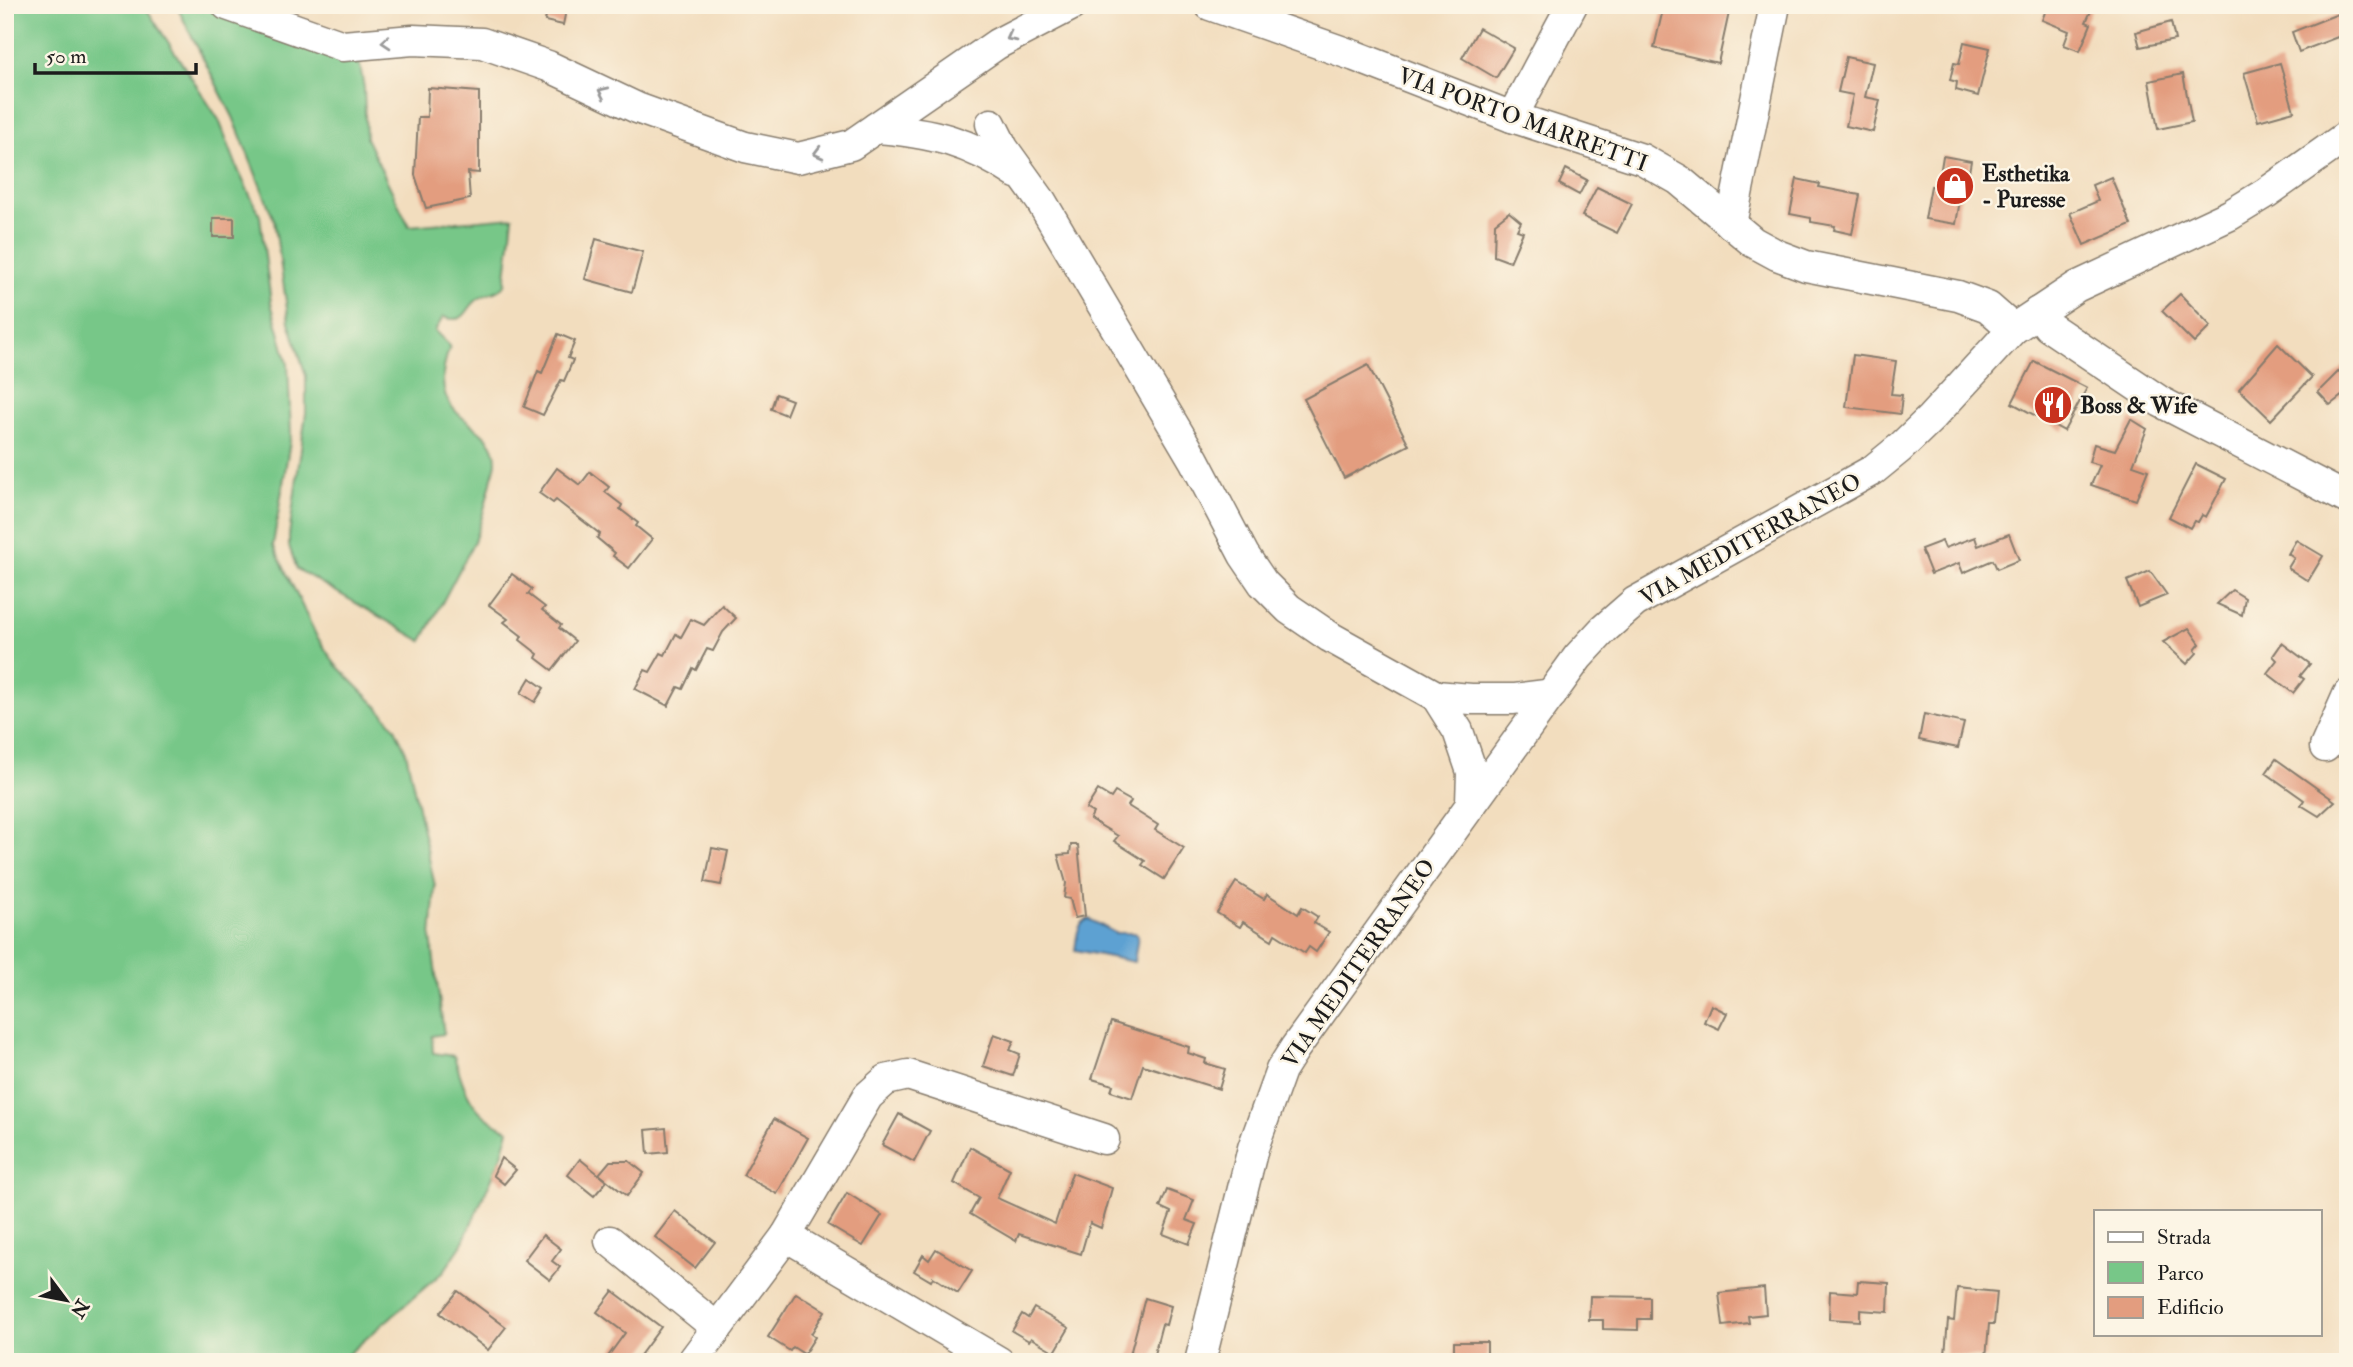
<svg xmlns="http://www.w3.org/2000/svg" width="2353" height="1367" font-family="'IM FELL Double Pica',serif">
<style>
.green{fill:#77c788;stroke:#4a7252;stroke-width:2}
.water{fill:#5da1d2;stroke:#3c5e77;stroke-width:2}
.building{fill:#e39d7f}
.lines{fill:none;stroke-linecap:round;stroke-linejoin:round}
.minor-casing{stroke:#877c6d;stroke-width:33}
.minor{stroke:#fff;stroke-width:30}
.oneway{stroke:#999}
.labels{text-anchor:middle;stroke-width:5;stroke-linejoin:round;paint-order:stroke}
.street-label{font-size:23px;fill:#1c1c1c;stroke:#fcf5e5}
.poi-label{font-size:23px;font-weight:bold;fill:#1c1c1c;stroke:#fcf5e5;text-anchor:start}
</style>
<rect width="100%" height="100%" fill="#fcf5e5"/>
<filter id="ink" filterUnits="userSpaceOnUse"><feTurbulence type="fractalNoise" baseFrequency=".0143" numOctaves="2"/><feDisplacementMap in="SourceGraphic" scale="14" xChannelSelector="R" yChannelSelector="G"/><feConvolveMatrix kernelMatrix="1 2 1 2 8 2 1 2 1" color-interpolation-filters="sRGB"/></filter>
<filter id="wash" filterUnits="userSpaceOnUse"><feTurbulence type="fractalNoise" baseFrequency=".00686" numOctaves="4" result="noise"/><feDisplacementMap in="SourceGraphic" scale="28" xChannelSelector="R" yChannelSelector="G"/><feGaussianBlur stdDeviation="1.57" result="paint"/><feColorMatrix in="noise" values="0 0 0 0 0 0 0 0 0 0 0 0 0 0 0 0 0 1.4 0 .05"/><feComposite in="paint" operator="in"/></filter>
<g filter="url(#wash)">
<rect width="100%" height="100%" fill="#f2ddbe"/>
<g class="green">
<path d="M5,5H144L219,120L239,172L260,216L271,303L288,364L291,435L273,545L316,635L335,664L379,708L395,728L406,752L435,886L431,938L444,1034L432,1036L433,1053L454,1056C465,1091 471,1115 509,1130L501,1158L461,1246L444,1271L339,1362H5Z"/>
<path d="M176,5H217L358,54L364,88L366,138L409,226L513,217L505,285C496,294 490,292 480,298C464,307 469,325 443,317L435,331L450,346C420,427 496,416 496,461C496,467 492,475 491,482C486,503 481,524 473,544L422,641L297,569L289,546V535L306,413V376L289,322L274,220L233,117Z"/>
</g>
<path class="water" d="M1089,919L1115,933H1135L1138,936L1134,962L1075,950C1077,939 1076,923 1089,919Z"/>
<g id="blocks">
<g class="building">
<path d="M548,5H567L563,25L545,21Z"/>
<path d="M1664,5H1717L1730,8L1718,63L1654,48Z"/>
<path d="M2048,5H2076L2091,11L2086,22L2091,24L2080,51L2064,45L2069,31L2042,20Z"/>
<path d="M2348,10V33L2299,52L2292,32Z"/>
<path d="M2171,22L2175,40L2140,47L2136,32Z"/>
<path d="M1479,28L1514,48L1496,78L1462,58Z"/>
<path d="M1964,42L1990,48L1978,96L1956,90L1957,82L1950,80L1954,63L1959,64Z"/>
<path d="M1846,57L1873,63L1865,97L1880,100L1873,132L1846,126L1853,95L1838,92Z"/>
<path d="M2280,63L2294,111L2258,121L2244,73Z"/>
<path d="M2183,74L2192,122L2158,129L2149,81Z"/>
<path d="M428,88L479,92V173L468,172L470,199L426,208L415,175L418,117H427Z"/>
<path d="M1943,156L1971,161L1965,194H1961L1956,224L1925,219L1931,186L1938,187Z"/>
<path d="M1566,169L1587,180L1579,195L1559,184Z"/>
<path d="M2111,177L2131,225L2084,245L2070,213L2098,201L2092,185Z"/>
<path d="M1797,179L1820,184L1819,187L1860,195L1852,234L1834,230L1835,226L1811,222V218L1790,214Z"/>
<path d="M1597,187L1632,204L1617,233L1582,216Z"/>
<path d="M1509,212L1521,222L1517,230L1523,232L1510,262L1494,256L1495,223Z"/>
<rect x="213" y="218" width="21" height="19"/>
<path d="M596,239L643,252L632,292L585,279Z"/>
<path d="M2180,294L2211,326L2194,343L2162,311Z"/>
<path d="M558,334L575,341L568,358L573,360L564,381L561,380L543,415L524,407L538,371L542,373Z"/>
<path d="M2278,344L2312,377L2271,420L2239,389Z"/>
<path d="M1853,355L1896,361L1891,394L1902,395L1900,414L1846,407Z"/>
<path d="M2034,361L2087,388L2064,431L2012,403Z"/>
<path d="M2348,362V391L2330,405L2318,392Z"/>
<path d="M1368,365L1409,445L1344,478L1304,399Z"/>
<path d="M776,394L792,400L786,415L771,409Z"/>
<path d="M2131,419L2147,429L2133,465L2148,470L2136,500L2091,485L2100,465L2089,462L2094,444L2115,450Z"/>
<path d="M2196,464L2226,479L2206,517L2202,515L2198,522L2194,521L2190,528L2169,517Z"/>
<path d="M557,468L580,485L590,472L609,487L605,492L622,505L620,509L638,523L636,526L652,539L629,568L613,556L615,553L597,538L600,534L556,500L553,503L539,493Z"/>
<path d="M2009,534L2019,560L1997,569L1993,560L1963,573L1959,563L1931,574L1921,549L1942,541L1945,548L1975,537L1978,546Z"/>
<path d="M2296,540L2323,556L2308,581L2288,568L2294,558L2288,554Z"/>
<path d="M2150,571L2167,595L2138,607L2127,581Z"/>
<path d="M512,574L532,589L528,594L545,607L542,610L561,625L559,628L575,641L552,670L536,658L538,654L520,640L522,636L504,622L508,619L489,605Z"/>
<path d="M2232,590L2245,598L2242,615L2217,604Z"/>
<path d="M722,605L736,618L723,632L713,651L707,649L696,670L693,668L683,689L678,687L668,706L635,689L645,670L650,672L661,653L665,655L676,634L681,637L691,619L704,625Z"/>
<path d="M2189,628L2200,644L2195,650L2197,653L2187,664L2163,642Z"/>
<path d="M2282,643L2310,664L2300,676L2304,679L2293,693L2267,673L2277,660L2273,656Z"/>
<path d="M530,678L544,688L535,702L521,693Z"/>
<path d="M1924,714L1964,723L1958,748L1919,740Z"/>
<path d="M2276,759L2335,801L2319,816L2301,805L2304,800L2266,773Z"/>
<path d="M1098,790L1111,798L1115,792L1131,801L1128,806L1158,825L1155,830L1184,848L1164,879L1142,865L1145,861L1114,841L1118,836L1090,819L1093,813L1086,809Z"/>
<path d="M1071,845H1078L1085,916L1075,918L1070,899L1064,898L1066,883L1058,855L1070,854Z"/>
<path d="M712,848L728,851L721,885L705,882Z"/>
<path d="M1236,882L1264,899L1267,894L1298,914L1302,907L1318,917L1314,923L1329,932L1316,952L1309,947L1305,953L1275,934L1272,940L1243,922L1240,927L1217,913Z"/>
<path d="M1711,1005L1727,1013L1719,1029L1704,1022Z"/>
<path d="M1111,1022L1189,1047L1188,1053L1206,1059L1205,1063L1225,1069L1219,1089L1143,1065L1132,1098L1111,1091L1113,1085L1092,1079Z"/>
<path d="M994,1034L1014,1041L1010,1050L1020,1054L1013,1076L983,1066Z"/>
<path d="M899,1114L930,1131L914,1162L882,1145Z"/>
<path d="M774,1119L808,1138L777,1194L743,1175Z"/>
<path d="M666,1128L668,1152L648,1154L646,1130Z"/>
<path d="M970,1147L1010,1169L997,1198L1055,1224L1072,1173L1112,1188L1101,1228L1090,1223L1081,1254L1019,1234L1016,1241L970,1214L979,1198L954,1183Z"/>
<path d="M501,1158L516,1170L504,1184L493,1175Z"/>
<path d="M580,1159L607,1181L594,1196L568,1175Z"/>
<path d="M610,1161H629L644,1173L627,1196L599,1174Z"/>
<path d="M1167,1190L1194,1200L1186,1220L1197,1224L1189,1244L1163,1234L1171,1212L1160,1207Z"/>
<path d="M847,1193L882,1215L863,1246L828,1225Z"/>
<path d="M675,1211L715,1242L695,1268L655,1237Z"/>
<path d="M543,1235L561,1249L552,1261L560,1267L550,1280L524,1260Z"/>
<path d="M936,1249L972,1271L958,1293L933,1277L931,1281L914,1271L923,1255L929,1260Z"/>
<path d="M1858,1281L1889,1283L1888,1312L1860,1310V1321L1829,1319L1830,1291L1857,1293Z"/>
<path d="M1764,1288L1766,1314L1748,1316L1749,1323L1723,1326L1719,1293Z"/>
<path d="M1957,1288L1997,1292L1994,1324H1989L1986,1358L1945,1354L1948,1320L1954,1321Z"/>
<path d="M458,1291L506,1327L488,1350L440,1313Z"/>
<path d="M613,1291L661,1327L635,1362H604L625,1333L597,1312Z"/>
<path d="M796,1293L825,1311L811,1334L815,1337L804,1354L793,1347L790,1351L768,1337Z"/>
<path d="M1590,1296L1650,1297V1319H1638V1330L1603,1329V1320H1589Z"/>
<path d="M1145,1298L1171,1306L1166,1325L1162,1324L1152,1362H1128Z"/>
<path d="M1034,1308L1069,1328L1055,1352L1031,1338L1029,1341L1012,1331L1022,1314L1028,1318Z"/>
<rect x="1454" y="1342" width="33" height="20"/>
</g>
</g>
</g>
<g filter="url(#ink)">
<use href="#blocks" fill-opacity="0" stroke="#877c6d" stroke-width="2"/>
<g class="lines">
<g class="minor-casing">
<g id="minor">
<path d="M227,5L343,46L413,40L482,43L548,66L637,108L745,147L798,158L851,145L997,44L1072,5"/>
<path d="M1210,5L1355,56L1512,117L1642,159L1679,180L1753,242L1777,255L1806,266L1958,296L1988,307L2013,329"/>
<path d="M1512,117L1572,5"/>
<path d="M991,124L1003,148L1041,201L1194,460L1244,555L1263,583L1289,609L1330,637L1436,696L1471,699H1514L1552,694"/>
<path d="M876,128C931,132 970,142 1016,173"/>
<path d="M1731,224L1775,5"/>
<path d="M2038,312L2048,326L2161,402L2348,499"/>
<path d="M1436,696L1458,731L1472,772L1471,803"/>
<path d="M2325,747L2348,695"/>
<path d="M610,1241L717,1328"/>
<path d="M692,1362L786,1236"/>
<path d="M999,1362L786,1236L868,1096L886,1080L908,1075L1104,1139"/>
<path d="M1200,1362L1253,1148L1281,1070L1295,1048L1578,657L1604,629L1635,602L1873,470L1900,448L1931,418L2013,329L2076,287L2230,215L2266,193L2348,135"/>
</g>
</g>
<use href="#minor" class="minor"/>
</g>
<defs><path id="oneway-chevron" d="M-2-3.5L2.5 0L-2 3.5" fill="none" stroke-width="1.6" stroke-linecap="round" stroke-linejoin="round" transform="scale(1.75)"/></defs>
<g class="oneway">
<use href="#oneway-chevron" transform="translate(1011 37) rotate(152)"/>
<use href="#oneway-chevron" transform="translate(386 42) rotate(176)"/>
<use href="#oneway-chevron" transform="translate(603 92) rotate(-155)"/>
<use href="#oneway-chevron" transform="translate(818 153) rotate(166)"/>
</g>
</g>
<defs>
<g id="shop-disc" transform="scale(2.0125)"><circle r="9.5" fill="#c8321e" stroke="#fcf5e5"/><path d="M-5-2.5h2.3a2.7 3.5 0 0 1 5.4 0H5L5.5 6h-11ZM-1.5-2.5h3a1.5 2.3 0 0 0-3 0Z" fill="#fff"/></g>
<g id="restaurant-disc" transform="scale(2.0125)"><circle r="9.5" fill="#c8321e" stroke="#fcf5e5"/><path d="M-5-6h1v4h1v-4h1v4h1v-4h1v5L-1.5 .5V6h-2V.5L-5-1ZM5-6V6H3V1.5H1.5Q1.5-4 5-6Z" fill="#fff"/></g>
</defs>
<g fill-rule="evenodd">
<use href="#shop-disc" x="1955" y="186"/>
<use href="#restaurant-disc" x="2053" y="405"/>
</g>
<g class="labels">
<g class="street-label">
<text transform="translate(1523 119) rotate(20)" y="8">VIA PORTO MARRETTI</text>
<text transform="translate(1750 539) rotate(-29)" y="8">VIA MEDITERRANEO</text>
<text transform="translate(1358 963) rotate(-55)" y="8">VIA MEDITERRANEO</text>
</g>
<g class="poi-label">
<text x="1982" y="181">Esthetika<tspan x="1982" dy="26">- Puresse</tspan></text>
<text x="2080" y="413">Boss &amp; Wife</text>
</g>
</g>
<rect width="2353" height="1367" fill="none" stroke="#fcf5e5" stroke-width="28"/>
<rect x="2094" y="1210" width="228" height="126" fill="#fcf5e5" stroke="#a29e95" stroke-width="2"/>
<rect x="2108" y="1232" width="35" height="10" fill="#ffffff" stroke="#a29e95" stroke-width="2"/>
<text x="2157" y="1244" font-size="21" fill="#1c1c1c">Strada</text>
<rect x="2108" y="1262" width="35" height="21" fill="#77c788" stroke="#a29e95" stroke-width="2"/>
<text x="2157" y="1280" font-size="21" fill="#1c1c1c">Parco</text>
<rect x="2108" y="1297" width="35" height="21" fill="#e39d7f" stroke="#a29e95" stroke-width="2"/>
<text x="2157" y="1314" font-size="21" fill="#1c1c1c">Edificio</text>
<g transform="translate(66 1300) rotate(122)" stroke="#fcf5e5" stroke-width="5" paint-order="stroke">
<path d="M0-5L12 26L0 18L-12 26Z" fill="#1c1c1c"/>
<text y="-10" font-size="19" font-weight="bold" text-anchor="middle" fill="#1c1c1c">N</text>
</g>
<path d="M35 63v10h161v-10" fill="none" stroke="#1c1c1c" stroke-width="3.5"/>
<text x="46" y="63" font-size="21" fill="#1c1c1c" stroke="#fcf5e5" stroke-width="5" paint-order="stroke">50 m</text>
</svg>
